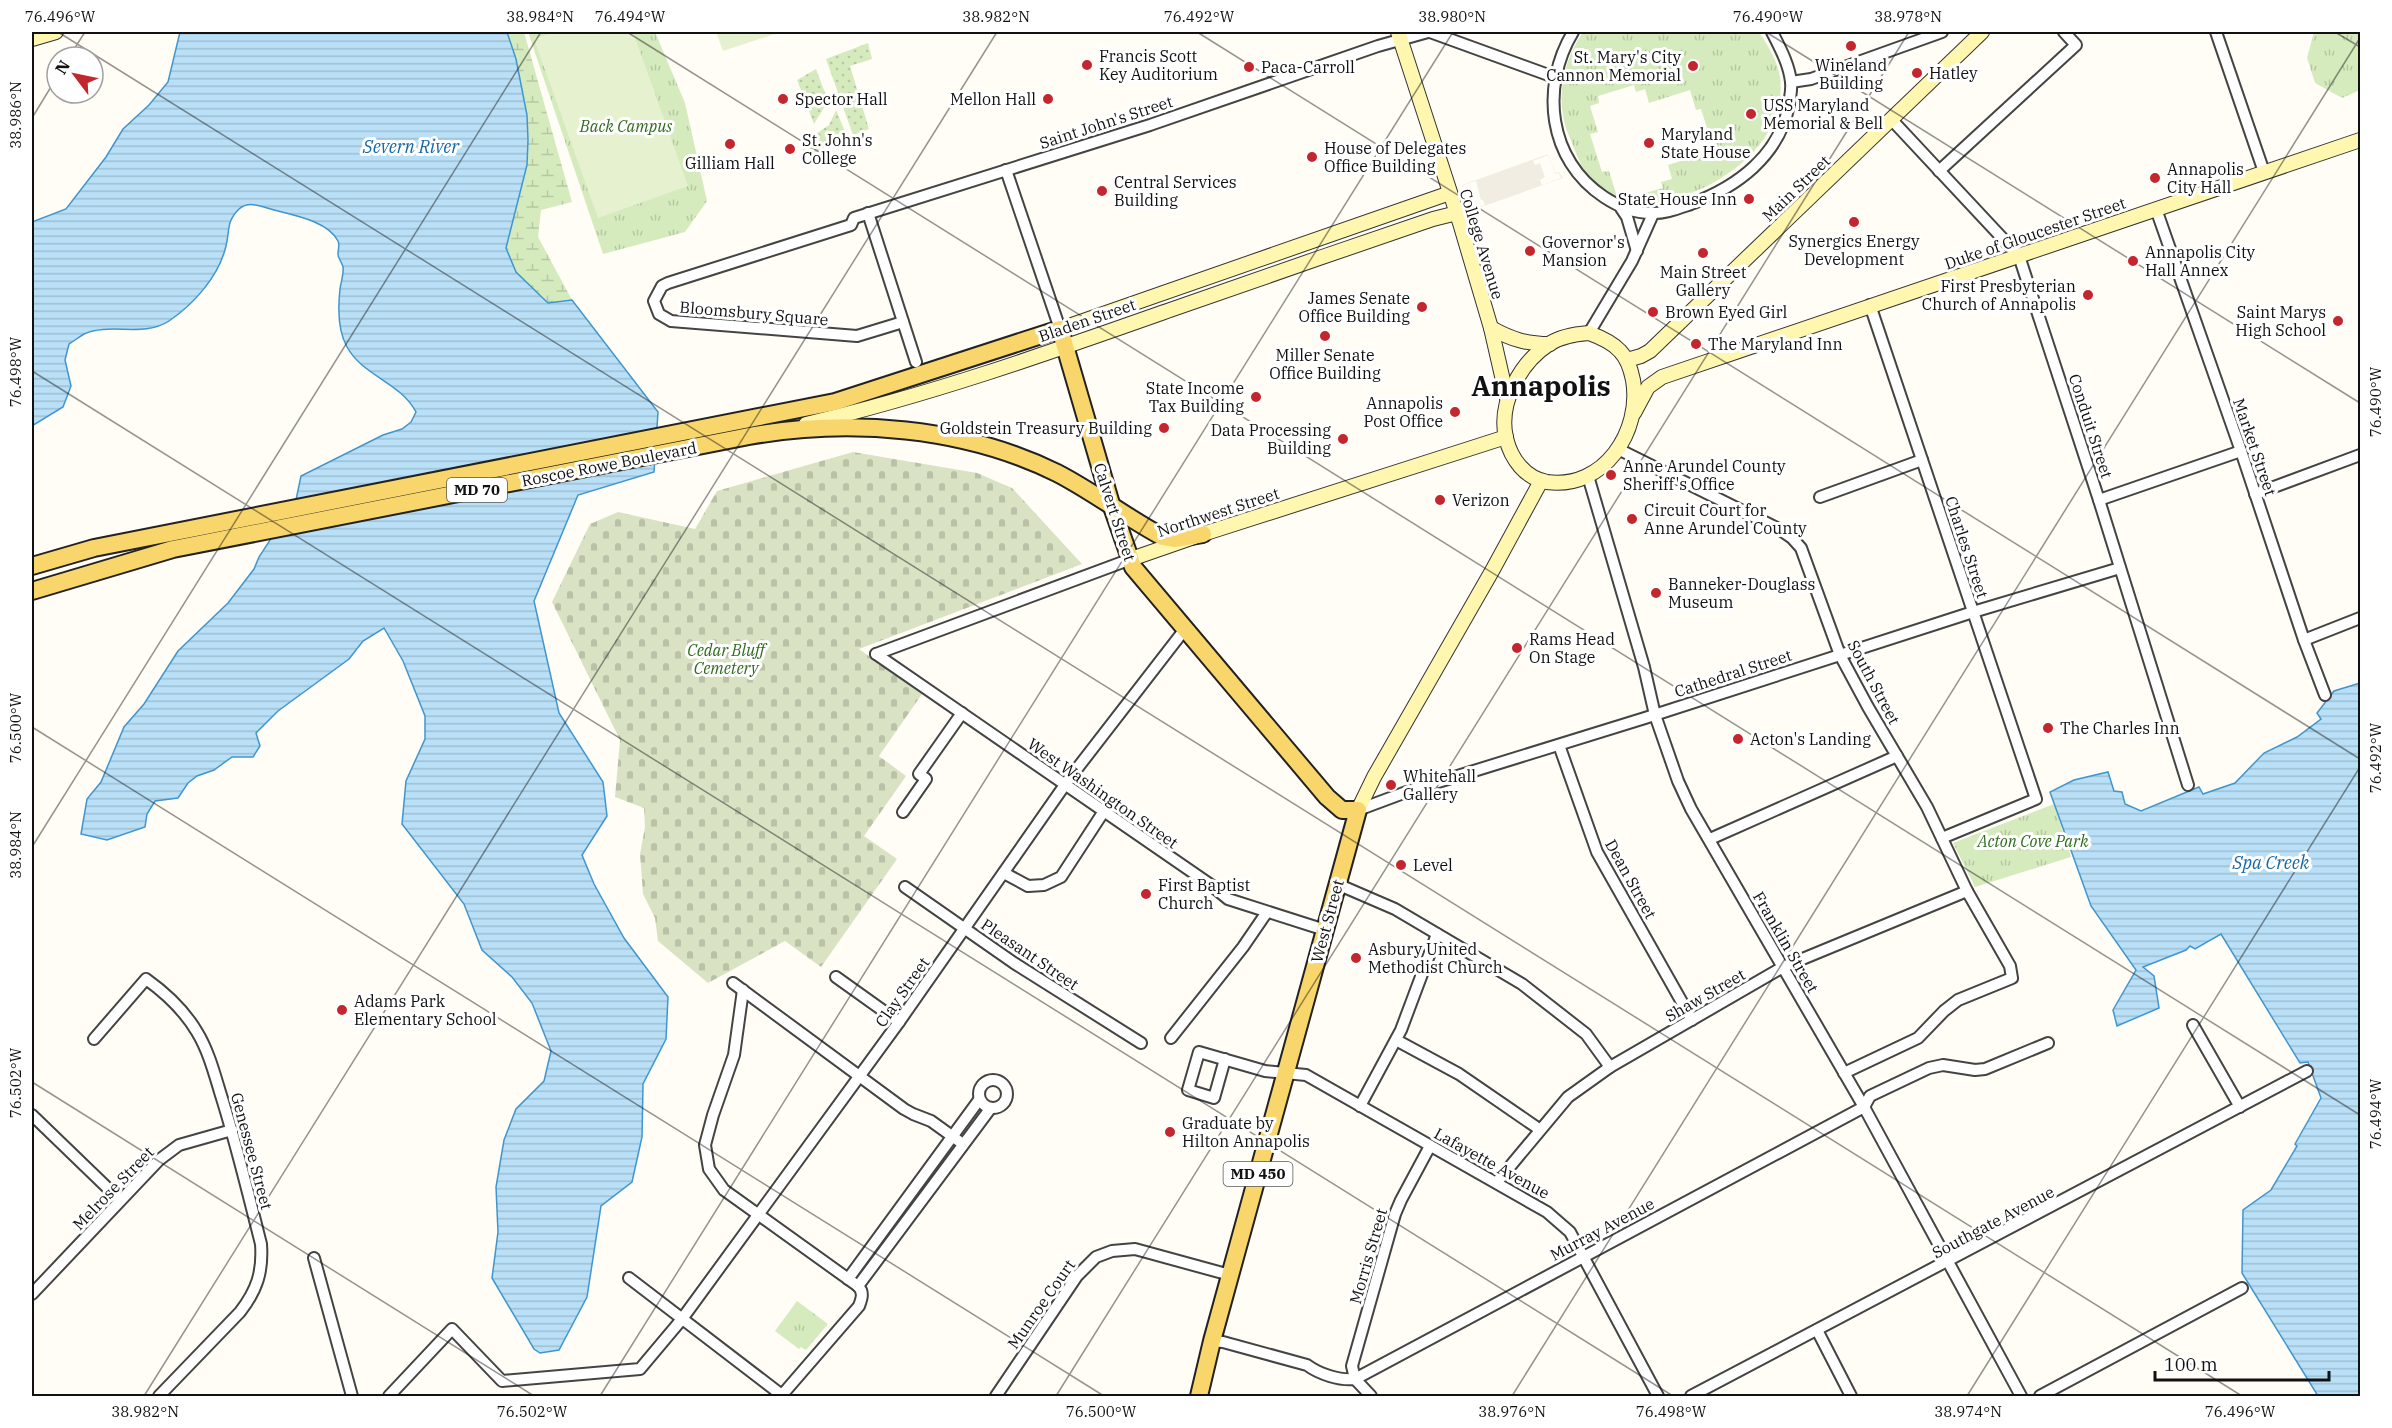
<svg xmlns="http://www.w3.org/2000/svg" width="2392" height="1428" font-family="'IBM Plex Serif',serif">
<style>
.wetland{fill:url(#wetland-marsh)}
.cemetery{fill:url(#cemetery-stones)}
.park{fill:url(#park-tufts);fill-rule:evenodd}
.garden{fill:url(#garden-dots)}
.pitch{fill:#e6f2cf}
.plaza{fill:#f1ede2;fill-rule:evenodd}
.water{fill:url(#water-rules);stroke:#3f96cf;stroke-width:1.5}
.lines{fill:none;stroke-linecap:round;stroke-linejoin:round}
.minor-casing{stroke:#444;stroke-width:14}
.secondary-casing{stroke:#333;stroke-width:16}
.primary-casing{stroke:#222;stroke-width:20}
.minor{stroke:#fff;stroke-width:10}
.secondary{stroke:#fff6b0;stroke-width:14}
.primary{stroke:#f9d66b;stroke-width:16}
.ticks{fill:none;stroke:#111;stroke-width:1.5;stroke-opacity:0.45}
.poi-dot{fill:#c4262e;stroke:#fff;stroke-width:2}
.labels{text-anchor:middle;stroke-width:6;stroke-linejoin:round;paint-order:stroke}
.shield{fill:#fff;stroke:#585858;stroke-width:1.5}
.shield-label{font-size:15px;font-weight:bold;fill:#111}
.poi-label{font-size:16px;fill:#111;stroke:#fff;text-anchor:start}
.street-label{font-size:16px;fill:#111;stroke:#fff}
.park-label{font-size:16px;font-style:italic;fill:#2f6b1f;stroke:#fff}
.water-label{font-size:18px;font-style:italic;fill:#1768a6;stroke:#fff}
.town-label{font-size:28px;font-weight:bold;fill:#111;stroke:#fff}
.neatline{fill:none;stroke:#111;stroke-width:2}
.ticks-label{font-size:15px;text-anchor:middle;fill:#111}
</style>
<defs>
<pattern id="wetland-marsh" width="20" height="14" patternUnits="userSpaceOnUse" patternTransform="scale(1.5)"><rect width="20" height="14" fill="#d5ebbd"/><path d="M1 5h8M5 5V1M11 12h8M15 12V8" fill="none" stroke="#b6c8a1"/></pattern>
<pattern id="cemetery-stones" width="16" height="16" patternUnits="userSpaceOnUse" patternTransform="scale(1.5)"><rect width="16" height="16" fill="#d9e3c4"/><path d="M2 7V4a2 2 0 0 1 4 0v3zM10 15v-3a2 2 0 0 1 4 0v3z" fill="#b9c2a7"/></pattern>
<pattern id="park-tufts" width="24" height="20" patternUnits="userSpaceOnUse" patternTransform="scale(1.5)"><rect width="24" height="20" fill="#d5ebbd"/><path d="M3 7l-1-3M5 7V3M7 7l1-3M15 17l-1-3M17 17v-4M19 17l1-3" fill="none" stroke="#b6c8a1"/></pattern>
<pattern id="garden-dots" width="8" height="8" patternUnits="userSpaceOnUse" patternTransform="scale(1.5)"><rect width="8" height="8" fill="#d5ebbd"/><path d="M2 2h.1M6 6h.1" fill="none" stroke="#b6c8a1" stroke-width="1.8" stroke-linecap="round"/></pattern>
<pattern id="water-rules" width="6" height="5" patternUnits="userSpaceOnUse" patternTransform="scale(1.5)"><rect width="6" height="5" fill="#b9e0f7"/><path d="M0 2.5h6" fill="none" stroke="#9ebfd3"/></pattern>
</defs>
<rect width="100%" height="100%" fill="#fffdf5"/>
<path class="wetland" d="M507,32H524L572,202L541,210L538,237L572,300L549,303L516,272L506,248L527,165L528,140L527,115L516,59Z"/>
<path class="cemetery" d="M853,452L977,473L1012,488L1082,564L859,649L922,694L879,756L906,776L864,836L897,859L821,967L785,941L708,983L658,941L655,918L643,894L640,854L645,827L644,808L615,797L620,740L552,602L590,524L618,512L695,529L717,491Z"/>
<g class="park">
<path d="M528,32H655L685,103L707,201L685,232L603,254Z"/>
<path d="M1583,32H1682V33L1693,34L1694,32H1759C1767,44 1778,62 1780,77C1787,135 1735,178 1686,195C1668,200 1652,209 1633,205C1619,202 1590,180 1583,168C1578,159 1574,148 1570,138C1554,103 1562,63 1583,32ZM1634,85L1636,92L1645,89L1649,103L1690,90L1696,110L1701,109L1707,128L1702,130L1709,152L1668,165L1672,179L1661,182L1663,188L1628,198L1627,194L1617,197L1609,171L1602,172L1590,134L1598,132L1590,106L1599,103L1598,96Z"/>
<path d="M2314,32H2360V90L2342,98L2315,83L2307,58Z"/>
<path d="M2054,804L2063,832L2069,831L2073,841L2067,843L2071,857L1975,887L1953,843Z"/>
<path d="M797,1301L828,1324L806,1350L801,1347L799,1349L775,1331Z"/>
</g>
<g class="garden">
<path d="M868,43L872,59L850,66L869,129L853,135L826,59Z"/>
<path d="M816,69L828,101L814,124L797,80Z"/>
<path d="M836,110L846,134L841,141L805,157L801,144L829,125Z"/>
</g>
<g class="pitch">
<path d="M554,32H633L688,186L598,218L534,39Z"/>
<path d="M716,32H781L723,51Z"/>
</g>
<path class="plaza" d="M1548,154L1555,173L1559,172L1563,178L1470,211L1462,185ZM1548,155L1555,174L1559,173L1561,178L1542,185L1540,180L1545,177L1540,163L1535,165L1533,161ZM1476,181L1481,200H1483L1485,205L1471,210L1463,185Z"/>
<g class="water">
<path d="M180,32H507L516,59L527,115L528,140L527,165L506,248L516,272L548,303L572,300L658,412L654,472L578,495L534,601L559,713L603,782L607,816L582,855L594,884L624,938L668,997L666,1039L643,1084L642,1137L632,1182L601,1206L587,1297L559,1350L540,1353L534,1349L492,1278L498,1232L496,1187L504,1140L516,1109L544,1081L551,1051L532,1003L512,977L482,950L464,904L402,824L406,781L425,739V716L403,661L384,628L363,641L349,659L278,711L256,733L260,746L253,757H232L214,770L197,776L188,783L178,798L155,801L147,814L145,827L107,840L81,834L87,799L101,782L124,727L144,704L178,651L228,603L254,569L259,557L296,500L301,476L383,435L402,429L411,422L416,412C400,382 363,376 347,347C338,331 338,307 340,289C341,282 344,273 343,267C342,262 338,259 338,254C338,249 340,245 338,241C328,221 293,215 274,210C263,207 249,200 239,209C226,222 230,230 226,246C219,276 194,304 169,321C143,338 110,322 84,334C79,337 74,341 69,344L65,360L71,386L63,407L32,426V222L66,209L106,157L123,129L149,105L168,82Z"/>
<path d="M2360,683V1396H2318L2242,1273L2243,1210L2271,1190L2297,1146L2295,1144L2321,1098L2308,1062L2300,1063L2221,934L2195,949L2190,946L2186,950L2143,967L2154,976L2159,1008L2117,1026L2113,1010L2136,970L2091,906L2050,792L2074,780L2108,772L2114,791L2122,792L2125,804L2141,811L2199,787L2203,794L2235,783L2264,753L2297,737L2321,719L2317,713L2334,691Z"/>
</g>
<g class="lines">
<g class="minor-casing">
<g id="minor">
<path d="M1430,32L1554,77"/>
<path d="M1573,32C1540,87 1548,160 1604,197C1619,207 1633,213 1651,213C1664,214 1679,208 1691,204C1737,187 1779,156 1789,105C1790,97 1792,90 1791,82C1789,64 1780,48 1772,32"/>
<path d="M2216,32L2264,172"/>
<path d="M1791,82L1811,79L1942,32"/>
<path d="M1891,119L2019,256L2099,500L2188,785"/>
<path d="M1006,170L1060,329"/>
<path d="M1939,171L2076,45L2064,32"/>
<path d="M1621,208L1627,217L1637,251"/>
<path d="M2156,209L2241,451L2304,640L2325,695"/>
<path d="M868,213L916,362"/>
<path d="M1870,305L2036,799L1942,838"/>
<path d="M903,322L857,336L671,321L659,314L654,301L662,286L668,283L851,225L854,218L1150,125L1378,46L1428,32"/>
<path d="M1589,333L1632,261L1653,214"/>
<path d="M1618,449L1779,529L1792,538L1801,548L1840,655L1868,707L1927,807L1967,891L2010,966L2012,978L1958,1000L1944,1011L1918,1038L1844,1073"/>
<path d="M1588,476L1644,667L1655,715L1678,781L1691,809L1864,1107L2021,1396"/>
<path d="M2255,494L2360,455"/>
<path d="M1820,497L1922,460"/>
<path d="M2099,500L2241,451"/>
<path d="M2304,640L2360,618"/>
<path d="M876,654L1211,885L1228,899L1325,930"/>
<path d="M876,654L1131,559"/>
<path d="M1559,745L1597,852L1692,1020"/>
<path d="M1358,810L1409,791L1645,718L1973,612L2120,568"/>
<path d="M903,812L926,779L919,774L962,713"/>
<path d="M1710,839L1897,756"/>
<path d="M1004,873L1028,886L1044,885L1061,877L1104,811"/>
<path d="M1337,884L1395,909L1522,984L1586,1034L1610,1067"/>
<path d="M905,887L1014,963L1141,1043"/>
<path d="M836,977L899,1022"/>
<path d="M733,983L904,1109L913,1114L931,1121L963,1144"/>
<path d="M743,990L734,1055L713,1115L705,1145L709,1169L724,1190L858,1286"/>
<path d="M2193,1025L2240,1107"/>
<path d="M1171,1038L1243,947L1267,912"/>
<path d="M94,1039L146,979C167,994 184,1010 197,1032C208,1050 214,1072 220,1092C236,1142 248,1193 261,1244C263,1272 257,1290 240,1312L159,1396"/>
<path d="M1396,1040L1459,1074L1539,1129"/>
<path d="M1225,1059L1214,1098L1188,1090L1199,1052L1265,1071L1306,1075L1547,1212L1570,1232L1658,1396"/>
<circle cx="993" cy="1094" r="14"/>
<path d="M1360,1106L1401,1030L1437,934"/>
<path d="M32,1115L120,1200"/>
<path d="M1497,1182L1568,1097L1610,1067L1783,967L1967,891"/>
<path d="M314,1258L352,1396"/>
<path d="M629,1278L783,1396"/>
<path d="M848,1279L979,1100"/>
<path d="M858,1286L990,1109"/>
<path d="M32,1294L159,1160L179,1145L232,1130"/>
<path d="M1817,1330L1851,1396"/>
<path d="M1212,1341L1223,1342L1307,1365C1319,1374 1340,1381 1355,1379L1864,1107L1870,1096L1929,1068L1943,1065L1975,1070L1985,1069L2048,1043"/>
<path d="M782,1395L859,1306C862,1298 864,1292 858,1286"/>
<path d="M389,1396L452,1329L502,1381L640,1369L682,1319L899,1022L1069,779L1185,629"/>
<path d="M996,1396L1077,1276L1096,1257L1112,1251L1135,1249L1230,1275"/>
<path d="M1371,1396L1355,1379L1352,1366L1395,1214L1401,1200L1430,1146"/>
<path d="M1691,1396L2307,1071"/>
<path d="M2040,1396L2242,1288"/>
</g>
</g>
<g class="secondary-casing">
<g id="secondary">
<path d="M1398,32L1460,223L1491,328L1507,398"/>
<path d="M32,39L56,32"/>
<path d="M1491,328C1511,339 1526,344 1550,344"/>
<path d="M1060,329L1450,193"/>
<path d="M1589,333C1600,337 1612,342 1620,351C1627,358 1631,370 1633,380C1642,431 1604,490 1547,482C1525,478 1511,459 1506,438C1498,403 1520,363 1549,344C1561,336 1576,334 1589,333Z"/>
<path d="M1627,360L1641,356L1650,351L1982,32"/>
<path d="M1634,413L1648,387L1662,377L2360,140"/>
<path d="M806,424C930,395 1051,352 1170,310C1258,279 1345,249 1433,219L1457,213"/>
<path d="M1131,559L1203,534L1506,437"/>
<path d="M1358,810L1374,777L1492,571L1541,481"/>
</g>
</g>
<g class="primary-casing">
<g id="primary">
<path d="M32,566L94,548L835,402L1060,329L1111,504L1133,567L1327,797L1342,810H1358L1212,1341L1199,1396"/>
<path d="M32,591L173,549L749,436C850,418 964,427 1057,473C1094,492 1127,518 1163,537L1174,539L1203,534"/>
</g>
</g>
<use href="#minor" class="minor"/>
<use href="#secondary" class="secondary"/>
<use href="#primary" class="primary"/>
</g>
<path class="ticks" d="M58,32L2242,1396M627,32L2360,1115M1197,32L2360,759M1766,32L2360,403M2335,32L2360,47M69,57L85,32M32,118L57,77M32,371L1673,1396M32,727L1104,1396M32,847L541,32M32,1082L534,1396M144,1396L997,32M600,1396L1453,32M1056,1396L1909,32M1512,1396L2360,38M1967,1396L2360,767"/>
<g class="poi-dot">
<circle cx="1851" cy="46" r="6"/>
<circle cx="1087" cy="65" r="6"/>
<circle cx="1693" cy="66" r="6"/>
<circle cx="1249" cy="67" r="6"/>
<circle cx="1917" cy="73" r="6"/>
<circle cx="783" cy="99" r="6"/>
<circle cx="1048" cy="99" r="6"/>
<circle cx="1751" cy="114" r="6"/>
<circle cx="1649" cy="143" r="6"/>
<circle cx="730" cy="144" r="6"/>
<circle cx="790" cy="149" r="6"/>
<circle cx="1312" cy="157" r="6"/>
<circle cx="2155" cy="178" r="6"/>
<circle cx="1102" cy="191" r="6"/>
<circle cx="1749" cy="199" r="6"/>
<circle cx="1854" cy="222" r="6"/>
<circle cx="1530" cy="251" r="6"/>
<circle cx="1703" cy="253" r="6"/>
<circle cx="2133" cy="261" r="6"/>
<circle cx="2088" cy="295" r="6"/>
<circle cx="1422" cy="307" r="6"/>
<circle cx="1653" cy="312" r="6"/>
<circle cx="2338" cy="321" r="6"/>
<circle cx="1325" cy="336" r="6"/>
<circle cx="1696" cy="344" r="6"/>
<circle cx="1256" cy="397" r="6"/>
<circle cx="1455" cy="412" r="6"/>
<circle cx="1164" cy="428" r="6"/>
<circle cx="1343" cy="439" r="6"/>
<circle cx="1611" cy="475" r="6"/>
<circle cx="1440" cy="500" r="6"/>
<circle cx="1632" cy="519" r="6"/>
<circle cx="1656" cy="593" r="6"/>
<circle cx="1517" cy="648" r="6"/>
<circle cx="2048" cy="728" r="6"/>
<circle cx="1738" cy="739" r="6"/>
<circle cx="1391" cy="785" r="6"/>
<circle cx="1401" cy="865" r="6"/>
<circle cx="1146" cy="894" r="6"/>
<circle cx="1356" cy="958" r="6"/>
<circle cx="342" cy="1010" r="6"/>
<circle cx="1170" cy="1132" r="6"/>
</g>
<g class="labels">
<g class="shield">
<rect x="447" y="478" width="60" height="24" rx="4.5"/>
<rect x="1223.5" y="1162" width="69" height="24" rx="4.5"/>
</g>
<g class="shield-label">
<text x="477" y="495">MD 70</text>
<text x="1258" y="1179">MD 450</text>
</g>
<g class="poi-label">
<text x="1099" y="62">Francis Scott<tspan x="1099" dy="18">Key Auditorium</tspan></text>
<text x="1681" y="63" text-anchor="end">St. Mary's City<tspan x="1681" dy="18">Cannon Memorial</tspan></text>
<text x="1851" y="71" text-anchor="middle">Wineland<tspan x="1851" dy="18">Building</tspan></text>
<text x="1261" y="73">Paca-Carroll</text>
<text x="1929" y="79">Hatley</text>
<text x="795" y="105">Spector Hall</text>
<text x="1036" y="105" text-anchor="end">Mellon Hall</text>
<text x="1763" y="111">USS Maryland<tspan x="1763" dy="18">Memorial &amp; Bell</tspan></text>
<text x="1661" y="140">Maryland<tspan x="1661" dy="18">State House</tspan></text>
<text x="802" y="146">St. John's<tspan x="802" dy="18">College</tspan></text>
<text x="1324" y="154">House of Delegates<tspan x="1324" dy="18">Office Building</tspan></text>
<text x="730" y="169" text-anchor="middle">Gilliam Hall</text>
<text x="2167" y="175">Annapolis<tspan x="2167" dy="18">City Hall</tspan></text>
<text x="1114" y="188">Central Services<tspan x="1114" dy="18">Building</tspan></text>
<text x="1737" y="205" text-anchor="end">State House Inn</text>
<text x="1854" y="247" text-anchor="middle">Synergics Energy<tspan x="1854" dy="18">Development</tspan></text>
<text x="1542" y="248">Governor's<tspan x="1542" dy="18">Mansion</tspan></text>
<text x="2145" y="258">Annapolis City<tspan x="2145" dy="18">Hall Annex</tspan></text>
<text x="1703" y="278" text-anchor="middle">Main Street<tspan x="1703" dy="18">Gallery</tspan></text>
<text x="2076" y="292" text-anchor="end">First Presbyterian<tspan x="2076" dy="18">Church of Annapolis</tspan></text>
<text x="1410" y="304" text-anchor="end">James Senate<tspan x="1410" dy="18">Office Building</tspan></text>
<text x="1665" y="318">Brown Eyed Girl</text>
<text x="2326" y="318" text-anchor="end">Saint Marys<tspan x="2326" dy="18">High School</tspan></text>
<text x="1708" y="350">The Maryland Inn</text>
<text x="1325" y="361" text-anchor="middle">Miller Senate<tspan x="1325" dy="18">Office Building</tspan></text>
<text x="1244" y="394" text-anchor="end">State Income<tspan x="1244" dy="18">Tax Building</tspan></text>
<text x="1443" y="409" text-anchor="end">Annapolis<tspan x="1443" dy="18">Post Office</tspan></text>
<text x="1152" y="434" text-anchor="end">Goldstein Treasury Building</text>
<text x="1331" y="436" text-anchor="end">Data Processing<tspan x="1331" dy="18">Building</tspan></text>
<text x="1623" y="472">Anne Arundel County<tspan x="1623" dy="18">Sheriff's Office</tspan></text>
<text x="1452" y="506">Verizon</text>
<text x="1644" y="516">Circuit Court for<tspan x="1644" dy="18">Anne Arundel County</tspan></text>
<text x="1668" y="590">Banneker-Douglass<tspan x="1668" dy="18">Museum</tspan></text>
<text x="1529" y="645">Rams Head<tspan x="1529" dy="18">On Stage</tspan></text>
<text x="2060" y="734">The Charles Inn</text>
<text x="1750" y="745">Acton's Landing</text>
<text x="1403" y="782">Whitehall<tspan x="1403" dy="18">Gallery</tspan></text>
<text x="1413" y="871">Level</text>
<text x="1158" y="891">First Baptist<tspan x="1158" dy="18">Church</tspan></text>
<text x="1368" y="955">Asbury United<tspan x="1368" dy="18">Methodist Church</tspan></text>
<text x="354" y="1007">Adams Park<tspan x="354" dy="18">Elementary School</tspan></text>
<text x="1182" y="1129">Graduate by<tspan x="1182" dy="18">Hilton Annapolis</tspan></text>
</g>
<g class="street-label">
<text transform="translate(1106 122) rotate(-18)" y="6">Saint John's Street</text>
<text transform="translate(1796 188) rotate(-44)" y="6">Main Street</text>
<text transform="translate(2035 233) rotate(-19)" y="6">Duke of Gloucester Street</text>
<text transform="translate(1482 244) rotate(73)" y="6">College Avenue</text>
<text transform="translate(754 313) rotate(5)" y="6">Bloomsbury Square</text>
<text transform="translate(1087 320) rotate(-19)" y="6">Bladen Street</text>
<text transform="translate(2091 426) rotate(72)" y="6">Conduit Street</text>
<text transform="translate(2255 447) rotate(71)" y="6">Market Street</text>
<text transform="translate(609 464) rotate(-11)" y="6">Roscoe Rowe Boulevard</text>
<text transform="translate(1115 512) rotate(72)" y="6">Calvert Street</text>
<text transform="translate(1218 512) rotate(-18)" y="6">Northwest Street</text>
<text transform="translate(1967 547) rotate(72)" y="6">Charles Street</text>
<text transform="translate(1733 673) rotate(-18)" y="6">Cathedral Street</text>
<text transform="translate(1874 682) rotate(62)" y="6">South Street</text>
<text transform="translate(1103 793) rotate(35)" y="6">West Washington Street</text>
<text transform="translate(1631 879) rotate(61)" y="6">Dean Street</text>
<text transform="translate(1327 921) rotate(-75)" y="6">West Street</text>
<text transform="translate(1786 942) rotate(60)" y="6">Franklin Street</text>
<text transform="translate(1030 954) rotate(34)" y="6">Pleasant Street</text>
<text transform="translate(902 992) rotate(-55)" y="6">Clay Street</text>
<text transform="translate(1705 995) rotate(-30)" y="6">Shaw Street</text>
<text transform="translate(252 1151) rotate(75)" y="6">Genessee Street</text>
<text transform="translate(1492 1163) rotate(29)" y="6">Lafayette Avenue</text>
<text transform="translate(113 1188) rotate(-46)" y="6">Melrose Street</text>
<text transform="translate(1993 1222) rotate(-28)" y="6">Southgate Avenue</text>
<text transform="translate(1602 1229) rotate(-28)" y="6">Murray Avenue</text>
<text transform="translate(1368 1256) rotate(-74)" y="6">Morris Street</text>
<text transform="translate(1041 1304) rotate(-55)" y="6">Munroe Court</text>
</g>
<g class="park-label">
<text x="626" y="132">Back Campus</text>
<text x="726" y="656">Cedar Bluff<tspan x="726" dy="18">Cemetery</tspan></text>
<text x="2033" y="847">Acton Cove Park</text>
</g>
<g class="water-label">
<text x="411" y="153">Severn River</text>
<text x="2271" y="869">Spa Creek</text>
</g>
<g class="town-label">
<text x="1541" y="396">Annapolis</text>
</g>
</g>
<rect width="2392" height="1428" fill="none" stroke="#ffffff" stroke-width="66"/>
<g transform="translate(75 75) rotate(302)"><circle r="28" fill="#ffffff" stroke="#a0a0a0" stroke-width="1.5"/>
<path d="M0-4.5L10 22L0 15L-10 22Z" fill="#c4262e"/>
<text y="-9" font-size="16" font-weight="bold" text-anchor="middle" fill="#111111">N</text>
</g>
<path d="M2155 1371v9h174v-9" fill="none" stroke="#111111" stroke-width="3"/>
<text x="2164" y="1371" font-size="18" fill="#111111" stroke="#ffffff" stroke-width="4.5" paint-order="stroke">100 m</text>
<rect x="33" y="33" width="2326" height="1362" class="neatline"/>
<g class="ticks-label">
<text x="60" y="22">76.496°W</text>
<text x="540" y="22">38.984°N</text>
<text x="630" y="22">76.494°W</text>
<text x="996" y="22">38.982°N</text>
<text x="1199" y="22">76.492°W</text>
<text x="1452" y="22">38.980°N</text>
<text x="1768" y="22">76.490°W</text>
<text x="1908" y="22">38.978°N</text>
<text transform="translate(16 115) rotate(-90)" y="5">38.986°N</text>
<text transform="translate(16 372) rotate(-90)" y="5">76.498°W</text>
<text transform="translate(2376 402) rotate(-90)" y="5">76.490°W</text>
<text transform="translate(16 728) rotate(-90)" y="5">76.500°W</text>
<text transform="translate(2376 758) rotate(-90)" y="5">76.492°W</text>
<text transform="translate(16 845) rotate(-90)" y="5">38.984°N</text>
<text transform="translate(16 1083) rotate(-90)" y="5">76.502°W</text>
<text transform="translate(2376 1114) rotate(-90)" y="5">76.494°W</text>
<text x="145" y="1417">38.982°N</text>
<text x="532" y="1417">76.502°W</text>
<text x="1101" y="1417">76.500°W</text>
<text x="1512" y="1417">38.976°N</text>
<text x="1671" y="1417">76.498°W</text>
<text x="1968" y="1417">38.974°N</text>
<text x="2240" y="1417">76.496°W</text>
</g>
</svg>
